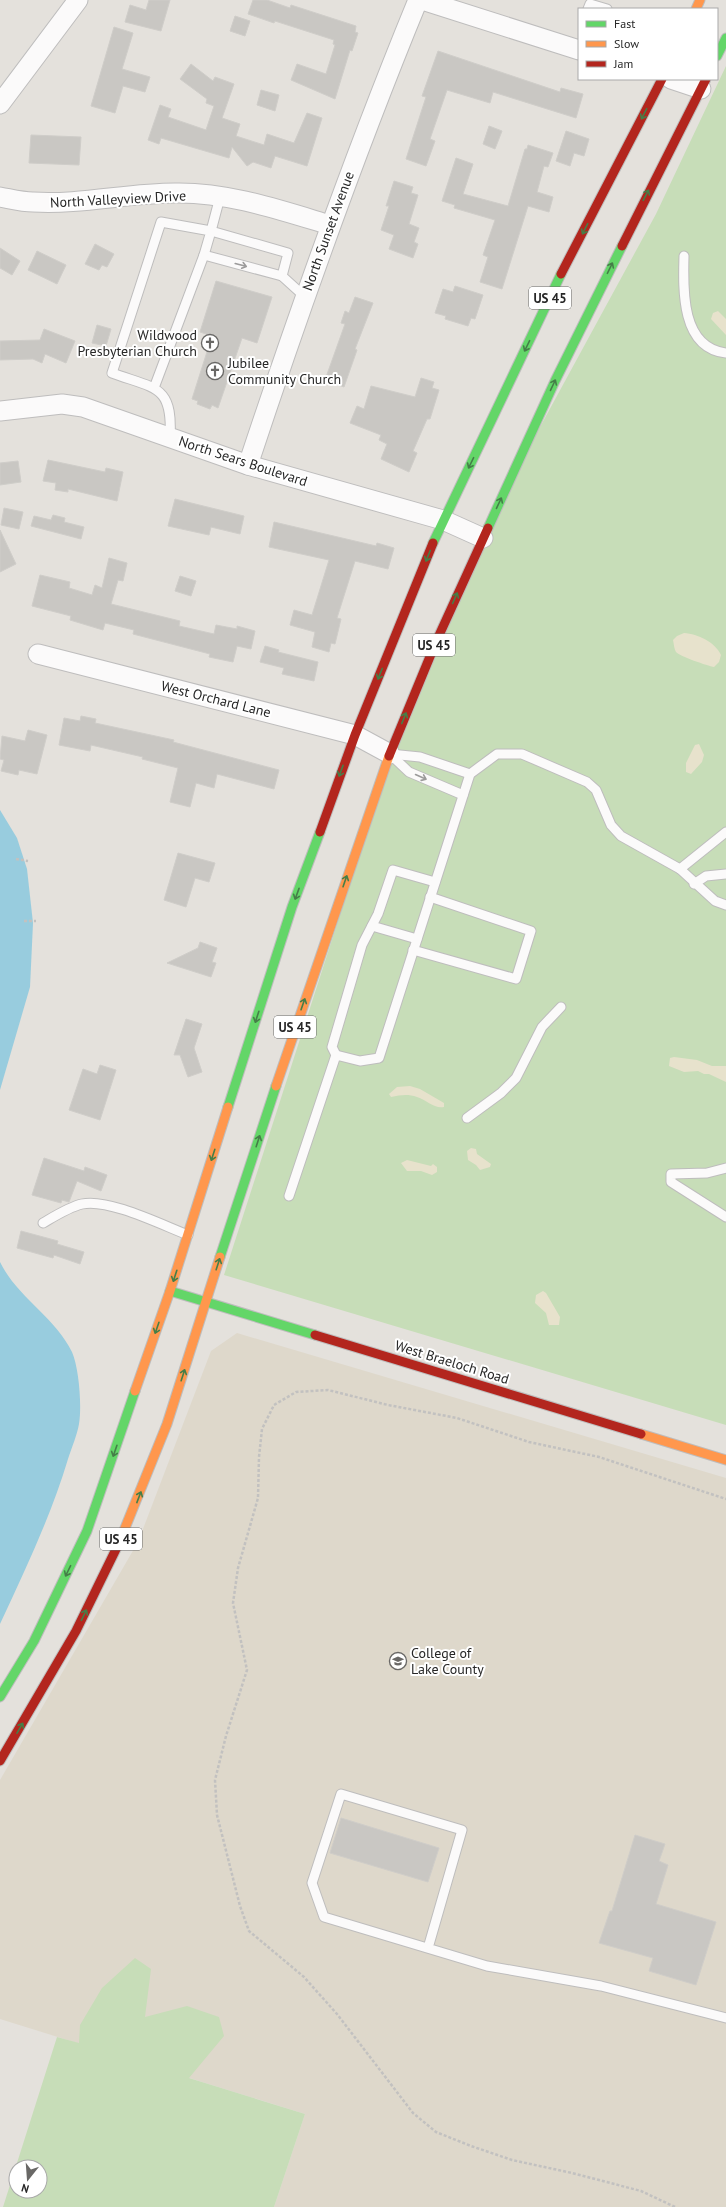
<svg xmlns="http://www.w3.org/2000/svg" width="726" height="2207" font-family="'PT Sans',sans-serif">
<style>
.education{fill:#ded8cb}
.green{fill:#c7ddb8;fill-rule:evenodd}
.sand{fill:#e7e2cc}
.water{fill:#98ccde}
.building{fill:#c9c7c3;stroke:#cfcdc9}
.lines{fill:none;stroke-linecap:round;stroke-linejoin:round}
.lane-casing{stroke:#bebdbd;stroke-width:11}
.street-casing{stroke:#bebdbd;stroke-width:21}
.fast-casing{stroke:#bebdbd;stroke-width:11}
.slow-casing{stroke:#bebdbd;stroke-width:11}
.jam-casing{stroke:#bebdbd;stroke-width:11}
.path{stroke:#c2c1c0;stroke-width:2.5;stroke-dasharray:3 2;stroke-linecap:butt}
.lane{stroke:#fbfafa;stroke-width:9}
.street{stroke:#fbfafa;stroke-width:19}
.fast{stroke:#63d668;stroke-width:9}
.slow{stroke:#ff974d;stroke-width:9}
.jam{stroke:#b3261e;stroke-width:9}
.oneway{stroke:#457e48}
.oneway2{stroke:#9c9b9b}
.labels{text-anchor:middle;stroke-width:4;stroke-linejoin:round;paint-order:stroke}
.shield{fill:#fff;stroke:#686868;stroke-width:1}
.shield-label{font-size:13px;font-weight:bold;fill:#272727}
.street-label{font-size:14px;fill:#272727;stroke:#fff}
.poi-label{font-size:14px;fill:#272727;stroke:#fff;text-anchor:start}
</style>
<rect width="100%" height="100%" fill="#e4e1dc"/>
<path class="education" d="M237,1333L726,1478V2207H274L305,2114L0,2019V1780L138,1542L211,1351Z"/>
<g class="green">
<path d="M726,66V1425L224,1275L397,738L492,515L656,214Z"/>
<path d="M135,1958L151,1969L145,2017L187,2006L219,2017L224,2036L189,2078L305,2114L274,2207H3L57,2037L79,2043L80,2025L102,1988ZM16,2167H40V2191H16Z"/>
</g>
<g class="sand">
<path d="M718,311L726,319V335L711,319L713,313Z"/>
<path d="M684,633C698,634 715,642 721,655L719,662L714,667C708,666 679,656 676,652C674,649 674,644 673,640L677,636Z"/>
<path d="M699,744L704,755L702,762L691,774L686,772V763L695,745Z"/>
<path d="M674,1057L697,1060L712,1066H726V1082L709,1074H704L698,1071L684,1072L669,1066L670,1058Z"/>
<path d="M410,1086L420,1089L444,1103V1107C434,1109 427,1100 417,1097C408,1094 401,1095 391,1097L389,1094L397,1087Z"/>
<path d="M471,1148L476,1149L477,1154L491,1164L490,1167L480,1170L476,1165L468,1160L467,1151Z"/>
<path d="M407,1160L431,1166L433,1164L437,1167V1172L432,1175L421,1171H407L401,1163Z"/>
<path d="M543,1291L546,1293L560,1317L559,1325H549L546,1313L535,1303L536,1295Z"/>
</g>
<g class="water">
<path d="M0,810L17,838L27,869L33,923L30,987L0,1090Z"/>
<path d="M0,1262C17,1297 55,1317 72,1352C79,1368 82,1406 79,1424C77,1435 72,1447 68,1459C51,1516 25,1570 0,1624Z"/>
</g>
<g class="building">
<path d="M149,0H170L161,31L125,22L130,5L146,10Z"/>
<path d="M253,0H267L290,8L291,5L356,26L355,32L358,33L352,51L350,50L335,99L291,80L297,64L326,74L335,45L333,44L334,40L275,21L274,23L248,14Z"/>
<path d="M235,16L250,21L245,36L230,31Z"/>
<path d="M114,27L133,33L122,69L150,77L145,92L123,86L115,113L91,106Z"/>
<path d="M438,51L560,92L561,88L583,94L576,118L493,92L490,103L447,90L430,139L435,141L426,166L406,159L426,97L422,96Z"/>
<path d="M191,64L213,81L215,77L234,84L222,118L240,124L236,136L264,145L267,134L294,143L307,113L322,118L307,166L275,156L271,168L253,162L247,166L232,147L229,158L161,138L159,144L148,140L160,105L171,109L168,117L206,130L214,106L206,103L207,99L180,79Z"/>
<path d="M261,90L279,95L275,111L257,105Z"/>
<path d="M489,126L502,131L495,149L483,144Z"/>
<path d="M566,131L589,139L584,156L574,153L570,166L556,161Z"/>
<path d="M31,135L81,137L79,165L29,163Z"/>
<path d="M528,145L553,153L548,167L544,166L537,192L553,197L549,212L528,206L502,289L480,282L488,257L483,255L495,220L454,208L455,205L442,201L456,158L473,164L463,194L508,206L525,149H527Z"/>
<path d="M394,181L413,187L411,193L418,195L409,224L419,228L414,242L418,244L413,258L389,249L394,235L381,230L389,206H386Z"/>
<path d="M95,244L114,254L107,267L102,265L99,270L85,264Z"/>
<path d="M0,248L20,261L12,275L0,268Z"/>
<path d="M37,251L66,265L57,284L28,270Z"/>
<path d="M216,281L272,297L257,343L242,338L218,408L212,405L210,409L197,404L198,401L192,399L212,336L200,332Z"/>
<path d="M455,286L483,295L475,319L471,318L468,326L445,319L446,316L435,313L443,289L453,292Z"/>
<path d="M355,297L373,303L355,349L357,350L344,387L325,380L345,324L341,323L345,311L349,313Z"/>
<path d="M97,325L111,329L106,346L92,343Z"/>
<path d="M44,329L75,341L66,363L45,354L42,363L33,359L0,360V341L40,340Z"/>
<path d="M421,378L434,382L432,388L439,390L430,419H427L413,451L417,453L409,472L381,459L387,444L379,440L381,435L350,423L357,406L364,409L371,386L415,397Z"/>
<path d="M48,460L105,472L106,468L123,472L117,501L68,489V492L55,490L56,483L43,481Z"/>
<path d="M18,461L21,482L0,485V463Z"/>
<path d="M175,499L244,516L240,534L211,527L209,535L168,526Z"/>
<path d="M4,508L23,512L19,529L1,525Z"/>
<path d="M53,515L65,518L64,522L84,527L81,539L31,526L34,516L51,520Z"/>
<path d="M274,522L376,546L377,543L394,548L388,569L355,561L337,618L341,619L335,644L331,643L329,652L312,647L315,632L290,625L294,610L312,615L329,560L269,547Z"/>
<path d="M0,530L16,564L0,572Z"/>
<path d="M109,558L127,563L123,581L118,580L111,604L180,621L179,626L214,634L216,625L237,629V626L255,631L251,649L237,646L233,662L209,657L210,654L133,634L134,630L105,623L103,630L70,620L71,616L32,606L40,575L70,582L69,588L92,595L95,585L102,588Z"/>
<path d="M180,576L196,581L191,596L175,591Z"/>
<path d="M265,646L279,650L278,652L318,662L314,681L282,674L284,668L260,662Z"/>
<path d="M81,716L96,719L95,723L174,740L173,742L279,770L274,789L217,774L214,788L196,783L190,807L170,802L178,768L142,759L143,757L91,745L90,751L59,745L64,718L80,721Z"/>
<path d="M28,730L47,735L37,774L19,770L18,775L1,771L4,760L0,759L2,736L25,741Z"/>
<path d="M178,853L215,863L209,882L195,878L186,907L164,900Z"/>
<path d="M200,942L217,948L212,962L216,963L211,977L167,963L198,948Z"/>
<path d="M186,1019L202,1024L194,1048L202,1072L188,1077L180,1055H174Z"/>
<path d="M100,1065L116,1070L100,1120L69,1110L83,1069L97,1074Z"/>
<path d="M44,1158L84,1171L85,1167L107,1175L101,1191L77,1181L69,1202L62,1200L61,1203L32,1195Z"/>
<path d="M21,1231L58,1241L57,1244L84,1252L80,1264L54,1255L53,1258L17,1248Z"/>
<path d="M341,1818L439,1848L428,1882L330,1853Z"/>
<path d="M635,1835L665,1844L659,1861L668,1865L656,1904L716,1922L696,1985L649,1971L653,1958L599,1943L610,1911H612Z"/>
</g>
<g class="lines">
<g class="lane-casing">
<g id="lane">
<path d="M588,9L590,4L607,9"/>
<path d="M220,197L211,231L288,253L282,276L304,296"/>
<path d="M204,255L282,276"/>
<path d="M684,256C683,290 681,348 726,353"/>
<path d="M154,388L204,255L211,231L161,222L112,373C156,389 173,385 170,438"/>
<path d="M390,754L420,757L470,774"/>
<path d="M391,755L409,772L463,795"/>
<path d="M680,869L726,832"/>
<path d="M694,884L706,876L726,874"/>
<path d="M372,926L417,939"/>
<path d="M413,950L516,979L531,931L430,897"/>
<path d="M336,1055L332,1047L362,945L378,914L393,870L435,882"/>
<path d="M467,1118L501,1093L516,1078L542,1027L561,1007"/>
<path d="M726,1168L707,1173L671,1174V1182L726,1217"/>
<path d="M289,1196L336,1055L360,1061L379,1058L470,774L497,754H522L587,782L596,790L611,825L621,836L680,869L715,901L726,905"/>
<path d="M43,1223C55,1216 69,1207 82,1204C108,1198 162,1225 188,1235"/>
<path d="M428,1948L462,1830L341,1794L312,1883L324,1917L487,1966L601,1986L726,2018"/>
</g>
</g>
<g class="street-casing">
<g id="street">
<path d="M422,0L579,50"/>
<path d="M671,79L701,89"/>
<path d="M0,104L78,0"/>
<path d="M0,197C11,199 22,202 33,202C80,205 128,193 175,193C228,192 280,210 330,225"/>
<path d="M0,411L62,404L83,407L248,465L443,520L483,538"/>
<path d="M248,465C300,308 355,153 418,0"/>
<path d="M38,654L355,735L390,754"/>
</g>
</g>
<g class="fast-casing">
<g id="fast">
<path d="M717,56L726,38"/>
<path d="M488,528L555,381L622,246"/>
<path d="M433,543L561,274"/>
<path d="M228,1107L292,907L320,832"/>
<path d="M220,1257L276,1086"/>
<path d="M170,1291L315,1335"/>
<path d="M0,1697L34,1641L87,1531L135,1391"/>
</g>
</g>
<g class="slow-casing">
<g id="slow">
<path d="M696,9L700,0"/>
<path d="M276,1086L389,756"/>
<path d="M135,1391L170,1291L228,1107"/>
<path d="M641,1434L726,1460"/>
<path d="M119,1543L167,1424L220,1257"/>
</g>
</g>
<g class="jam-casing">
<g id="jam">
<path d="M622,246L706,79"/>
<path d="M561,274L662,79"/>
<path d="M389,756L436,642L488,528"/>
<path d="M320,832L355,735L433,543"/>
<path d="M315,1335L641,1434"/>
<path d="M0,1761L76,1631L119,1543"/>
</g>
</g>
<g class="path">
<path d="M16,859L28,861"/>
<path d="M24,921H36"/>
<path d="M675,2207L641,2191L572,2173L512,2160L471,2146L436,2132L413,2113L337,2014L304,1977L249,1931L240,1906L217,1815L215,1780L226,1736L247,1670L233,1603L238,1568L258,1498L259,1457L262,1429L274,1405L296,1392L328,1390L388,1405L457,1418L529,1442L599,1457L726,1499"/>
</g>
<use href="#lane" class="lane"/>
<use href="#street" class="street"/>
<use href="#fast" class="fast"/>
<use href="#slow" class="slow"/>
<use href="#jam" class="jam"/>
</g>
<defs><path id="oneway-shaft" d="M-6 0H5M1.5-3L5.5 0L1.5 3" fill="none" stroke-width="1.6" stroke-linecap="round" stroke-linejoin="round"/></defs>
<g class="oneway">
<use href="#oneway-shaft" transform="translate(644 114) rotate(117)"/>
<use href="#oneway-shaft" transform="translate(646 195) rotate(-63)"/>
<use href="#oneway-shaft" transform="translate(585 229) rotate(117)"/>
<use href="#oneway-shaft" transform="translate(610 268) rotate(-64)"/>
<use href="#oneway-shaft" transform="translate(527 346) rotate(116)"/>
<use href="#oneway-shaft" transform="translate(553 385) rotate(-65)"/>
<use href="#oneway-shaft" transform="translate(471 463) rotate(116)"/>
<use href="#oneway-shaft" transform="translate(499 503) rotate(-65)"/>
<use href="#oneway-shaft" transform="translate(428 556) rotate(112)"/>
<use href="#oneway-shaft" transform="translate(455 598) rotate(-66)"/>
<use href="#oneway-shaft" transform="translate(380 674) rotate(112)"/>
<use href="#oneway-shaft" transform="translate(404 718) rotate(-68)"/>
<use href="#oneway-shaft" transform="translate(341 771) rotate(110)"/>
<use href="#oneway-shaft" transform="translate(345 881) rotate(-71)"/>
<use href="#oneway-shaft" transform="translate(297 894) rotate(110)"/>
<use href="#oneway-shaft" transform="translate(303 1004) rotate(-71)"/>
<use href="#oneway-shaft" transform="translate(257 1017) rotate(108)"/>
<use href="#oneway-shaft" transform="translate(258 1141) rotate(-72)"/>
<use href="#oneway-shaft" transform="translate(213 1155) rotate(108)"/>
<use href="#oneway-shaft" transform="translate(218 1264) rotate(-72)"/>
<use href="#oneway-shaft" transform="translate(175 1276) rotate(108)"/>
<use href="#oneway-shaft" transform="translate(157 1328) rotate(109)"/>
<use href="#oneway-shaft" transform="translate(183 1375) rotate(-72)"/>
<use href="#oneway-shaft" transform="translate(115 1451) rotate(109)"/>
<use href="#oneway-shaft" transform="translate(139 1497) rotate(-69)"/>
<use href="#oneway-shaft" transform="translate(68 1571) rotate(116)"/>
<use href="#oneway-shaft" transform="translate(84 1615) rotate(-64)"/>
<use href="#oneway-shaft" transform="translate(20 1728) rotate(-60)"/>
</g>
<g class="oneway2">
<use href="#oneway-shaft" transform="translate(241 265) rotate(15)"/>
<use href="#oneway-shaft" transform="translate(421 777) rotate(24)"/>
</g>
<defs>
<g id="church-ring" transform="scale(0.9)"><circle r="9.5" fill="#fff" stroke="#696866" stroke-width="1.5"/><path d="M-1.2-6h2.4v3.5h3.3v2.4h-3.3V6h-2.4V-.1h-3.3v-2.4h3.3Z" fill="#696866"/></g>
<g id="university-ring" transform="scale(0.9)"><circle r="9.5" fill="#fff" stroke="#696866" stroke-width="1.5"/><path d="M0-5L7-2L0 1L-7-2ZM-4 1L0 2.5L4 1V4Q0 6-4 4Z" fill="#696866"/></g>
</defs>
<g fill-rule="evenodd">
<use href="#church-ring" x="210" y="343"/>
<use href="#church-ring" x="215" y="371"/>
<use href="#university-ring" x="398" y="1661"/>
</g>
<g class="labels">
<g class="shield">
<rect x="529" y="287" width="42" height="22" rx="3"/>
<rect x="413" y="634" width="42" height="22" rx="3"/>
<rect x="274" y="1016" width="42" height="22" rx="3"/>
<rect x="100" y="1528" width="42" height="22" rx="3"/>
</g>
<g class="shield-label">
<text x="550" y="303">US 45</text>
<text x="434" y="650">US 45</text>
<text x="295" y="1032">US 45</text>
<text x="121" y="1544">US 45</text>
</g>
<g class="street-label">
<text transform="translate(118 199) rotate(-3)" y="5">North Valleyview Drive</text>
<text transform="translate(328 231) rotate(-70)" y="5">North Sunset Avenue</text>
<text transform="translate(243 461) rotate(18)" y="5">North Sears Boulevard</text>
<text transform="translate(216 699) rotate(14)" y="5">West Orchard Lane</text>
<text transform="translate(452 1362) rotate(17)" y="5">West Braeloch Road</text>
</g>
<g class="poi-label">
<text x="197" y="340" text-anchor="end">Wildwood<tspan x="197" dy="16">Presbyterian Church</tspan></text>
<text x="228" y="368">Jubilee<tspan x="228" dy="16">Community Church</tspan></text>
<text x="411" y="1658">College of<tspan x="411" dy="16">Lake County</tspan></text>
</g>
</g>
<rect x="578" y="8" width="140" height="72" fill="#ffffff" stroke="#a9a9a9"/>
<rect x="586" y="21" width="20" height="6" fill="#63d668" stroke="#a9a9a9"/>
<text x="614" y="28" font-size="12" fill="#272727">Fast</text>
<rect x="586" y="41" width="20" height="6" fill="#ff974d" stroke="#a9a9a9"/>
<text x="614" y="48" font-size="12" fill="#272727">Slow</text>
<rect x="586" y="61" width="20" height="6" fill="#b3261e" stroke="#a9a9a9"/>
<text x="614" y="68" font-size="12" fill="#272727">Jam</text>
<g transform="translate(28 2179) rotate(197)"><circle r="19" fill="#ffffff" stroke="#a9a9a9"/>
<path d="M0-3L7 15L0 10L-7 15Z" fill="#696866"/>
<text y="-6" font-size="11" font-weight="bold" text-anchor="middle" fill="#272727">N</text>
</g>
</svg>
